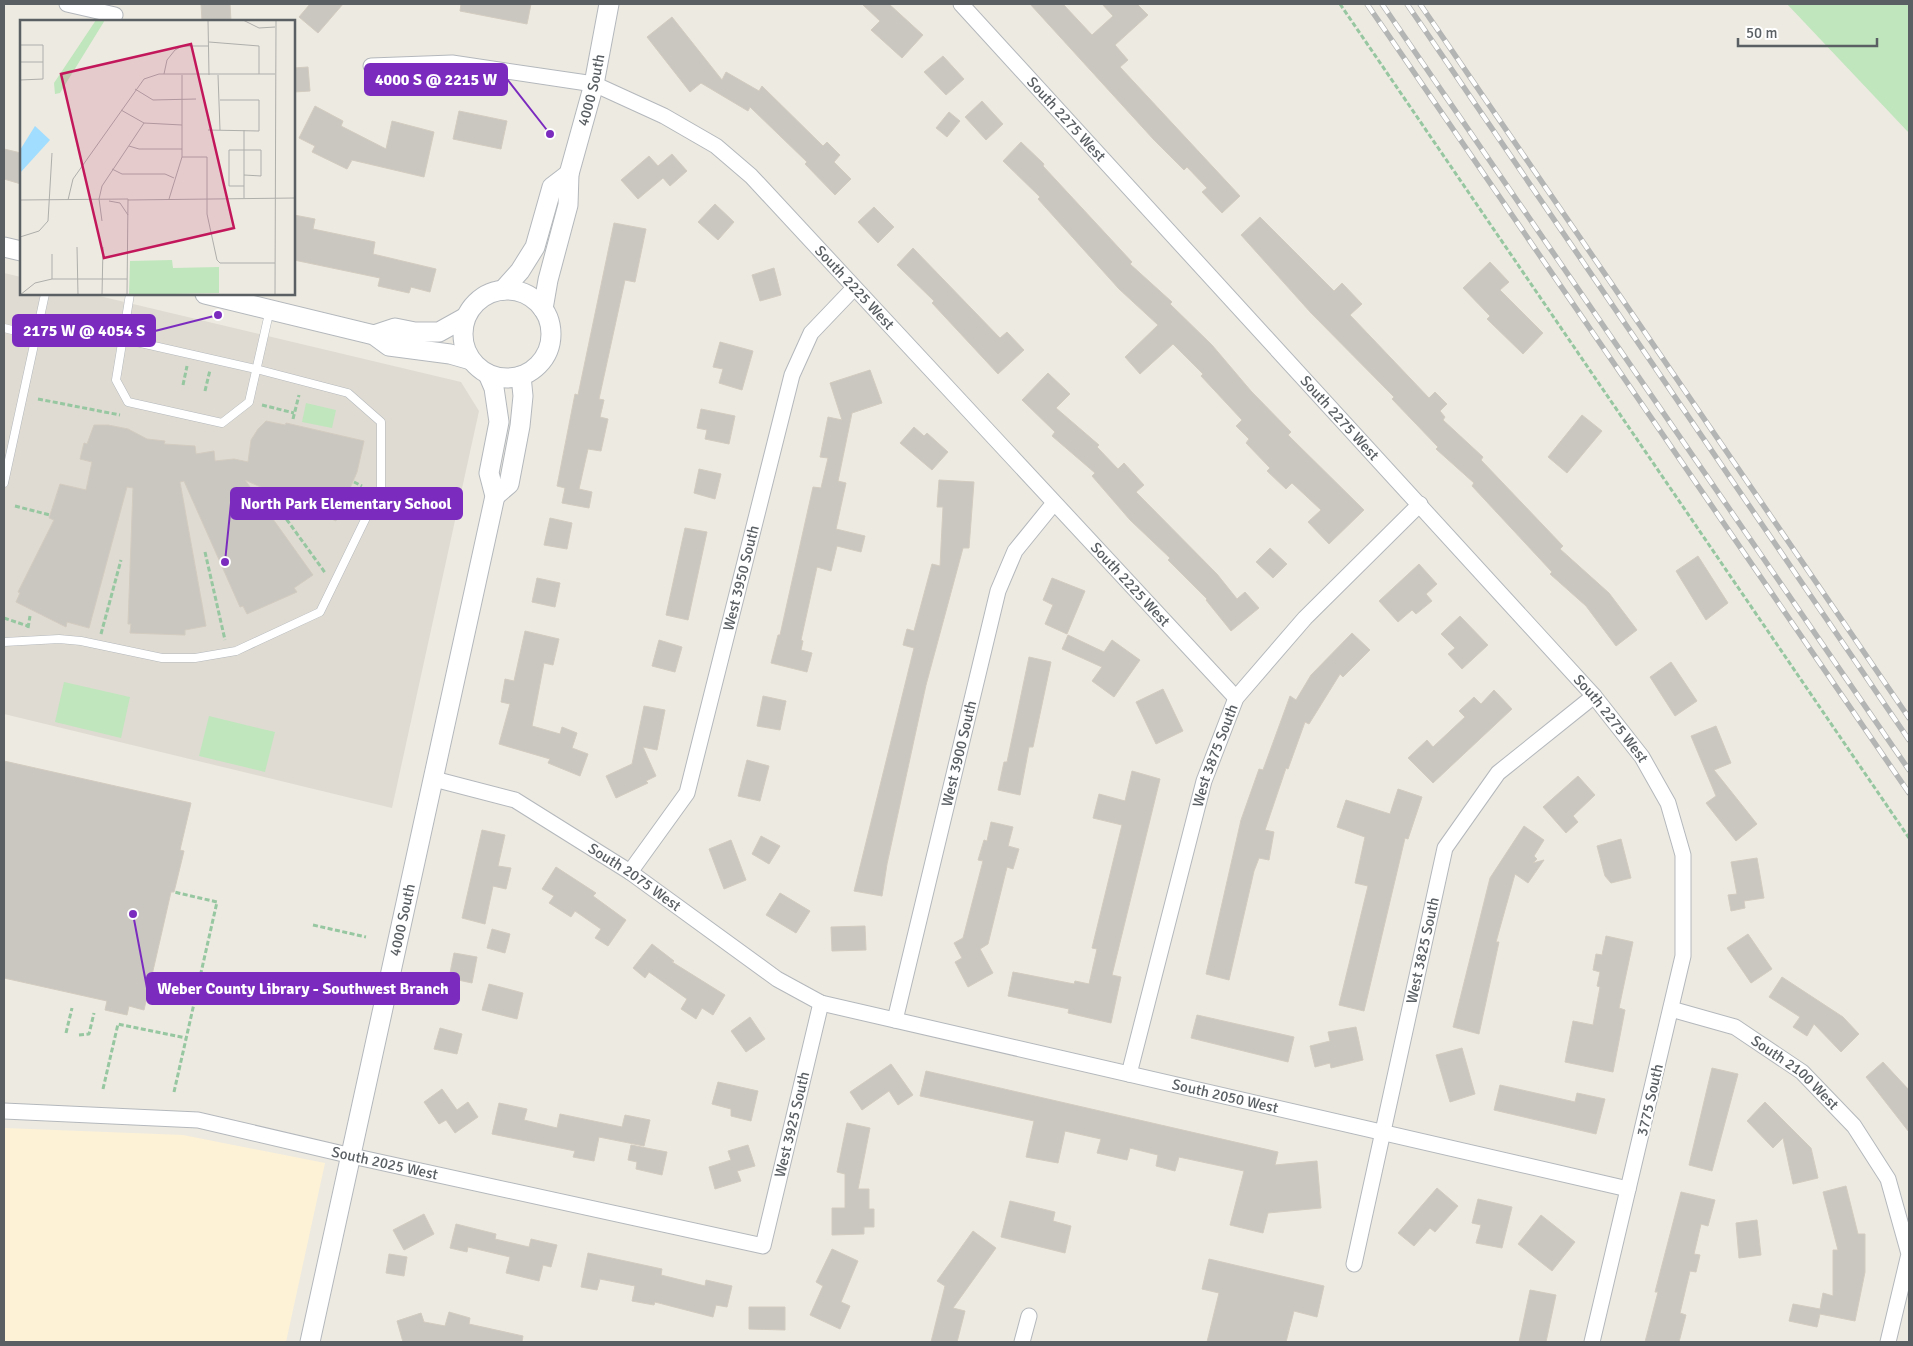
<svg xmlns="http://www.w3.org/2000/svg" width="1913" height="1346" font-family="Signika,sans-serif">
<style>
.commercial{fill:#fef2d6}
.education{fill:#dfdbd2}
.green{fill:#c0e6bd}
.building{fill:#cac7c1;stroke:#d2cbc0}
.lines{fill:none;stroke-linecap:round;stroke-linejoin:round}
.service-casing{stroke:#b4b8bc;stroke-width:9}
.minor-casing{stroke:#b4b8bc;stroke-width:17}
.tertiary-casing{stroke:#b4b8bc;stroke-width:21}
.path{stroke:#96c7a0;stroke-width:3;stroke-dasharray:5 2.5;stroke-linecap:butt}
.service{stroke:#fff;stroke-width:8}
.minor{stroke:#fff;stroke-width:15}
.tertiary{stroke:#fff;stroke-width:19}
.rail-casing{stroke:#b3b4b4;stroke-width:5.5}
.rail{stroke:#fff;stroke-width:4;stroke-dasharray:11;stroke-linecap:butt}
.labels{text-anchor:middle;stroke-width:4;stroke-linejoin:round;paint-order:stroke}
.street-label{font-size:15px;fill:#5a5f63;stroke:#fff}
.inset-road{fill:none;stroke:#aeaeab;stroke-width:1}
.view{fill:#c2185b;fill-opacity:0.15;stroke:#c2185b;stroke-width:2.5}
.inset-edge{fill:none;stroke:#5a5f63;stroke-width:2.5}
.leader{fill:none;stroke:#7b2cbf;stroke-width:2}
.callout-dot{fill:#7b2cbf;stroke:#fff;stroke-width:2}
.callout{fill:#7b2cbf;stroke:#7b2cbf;stroke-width:2}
.callout-label{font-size:16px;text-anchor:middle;font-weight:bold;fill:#fff}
</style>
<rect width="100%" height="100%" fill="#edeae1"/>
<path class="commercial" d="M4,1128L183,1135L325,1163L286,1342H4Z"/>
<path class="education" d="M4,273L21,277V294H91L461,382L479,411L392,808L4,714Z"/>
<g class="green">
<path d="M1787,4H1909V133Z"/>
<path d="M306,403L336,410L332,428L302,422Z"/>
<path d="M64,682L130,697L121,738L55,722Z"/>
<path d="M209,716L275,732L265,772L199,756Z"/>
</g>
<g class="building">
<path d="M201,4H230L231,21H202Z"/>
<path d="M310,4H343L318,33L299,17Z"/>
<path d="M461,4H531L527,24L460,11Z"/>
<path d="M862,4H889L923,35L902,58L871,30L880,21Z"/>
<path d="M1030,4H1063L1092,35L1113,16L1102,4H1137L1148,15L1115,45L1128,60L1120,67L1240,196L1222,213L1202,192L1207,188L1187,167L1184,170L1154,140Z"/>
<path d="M672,17L722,80L726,72L759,91L762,86L823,146L827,142L840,155L834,162L851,179L835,195L805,164L807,162L750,107L748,111L701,83L690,92L647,37Z"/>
<path d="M943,56L964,79L946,95L924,72Z"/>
<path d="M308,67L310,91L294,92V68Z"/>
<path d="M982,101L1003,124L986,140L965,117Z"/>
<path d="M315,106L343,121L341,126L386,149L392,121L434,132L424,177L352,160L347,169L312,152L315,146L299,138Z"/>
<path d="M459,111L507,121L501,149L453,139Z"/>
<path d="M949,112L960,121L947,137L936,128Z"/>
<path d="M1021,142L1044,164L1043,166L1132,262L1130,264L1172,302L1170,304L1212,345L1251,391L1291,432L1288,435L1364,510L1329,544L1308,522L1321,510L1292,483L1286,489L1267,471L1270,468L1246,443L1249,439L1236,426L1242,420L1201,376L1203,374L1173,344L1140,374L1125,357L1158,325L1119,289L1038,199L1040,197L1003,161Z"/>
<path d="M4,149L21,153V184L4,179Z"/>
<path d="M672,154L687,171L670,186L663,178L638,199L621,180L649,156L658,166Z"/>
<path d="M715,204L734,222L718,240L698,222Z"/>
<path d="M874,207L894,227L878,243L858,222Z"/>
<path d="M294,215L315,219L313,229L375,242L373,254L436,269L430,292L411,287L409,293L378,286L380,278L294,260Z"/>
<path d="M1260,217L1334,291L1342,283L1362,304L1350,315L1429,398L1435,392L1447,404L1440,411L1445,417L1443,420L1483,457L1481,460L1563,546L1560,549L1609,593L1637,630L1616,646L1586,606L1550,574L1552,572L1472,486L1474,483L1436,449L1438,447L1392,399L1394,397L1311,313L1241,235Z"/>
<path d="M614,223L646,229L635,282L625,280L599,399L604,400L600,417L608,419L601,451L588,449L579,489L592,492L589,508L562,503L565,488L557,486L575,394L578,395Z"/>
<path d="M913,248L1000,338L1007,332L1024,350L998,374L932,303L934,301L897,265Z"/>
<path d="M1490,262L1509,282L1500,290L1543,333L1523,354L1487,319L1490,316L1463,288Z"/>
<path d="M774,268L781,295L760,301L752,275Z"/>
<path d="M720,342L753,351L742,390L719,383L723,369L713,367Z"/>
<path d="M870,370L882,403L852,413L838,481L846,483L836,529L865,536L861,552L837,546L831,571L817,567L801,640L803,641L801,650L812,653L807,672L771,663L778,635H780L813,487L821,488L828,458L820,457L828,417L842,420L830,383Z"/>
<path d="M1048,373L1070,394L1056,408L1099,445L1097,447L1118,469L1124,463L1144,485L1136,492L1217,574L1237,599L1245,592L1259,608L1231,631L1206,600L1207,599L1168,560L1170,558L1130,520L1092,476L1095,473L1052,436L1055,432L1022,400Z"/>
<path d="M701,409L735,416L729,444L705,439L707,430L697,428Z"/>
<path d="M1582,415L1602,431L1567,473L1548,457Z"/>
<path d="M266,421L285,425L286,423L364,441L357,472L336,521L245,480L313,575L294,588L297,592L247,614L243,606L240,607L184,481L180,482L206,626L185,630V635L130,633L131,624H128L133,488L127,487L89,628L67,622L66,627L16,602L20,593L18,592L54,520L49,518L60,484L86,490L92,462L80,459L84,443L87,444L94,425H108L128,429L147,439L165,441L164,444L195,446L196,454L214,451L215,461L234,459L248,462L251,440L258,429Z"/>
<path d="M914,427L924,436L927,433L948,452L932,470L900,443Z"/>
<path d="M699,469L721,474L715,499L694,493Z"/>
<path d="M939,480L974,482L969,548H963L926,685L887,864L882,896L854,891L914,648L903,645L907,629L914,631L932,564L940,566L943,507H937Z"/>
<path d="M550,518L572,523L567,549L544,545Z"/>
<path d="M685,528L707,532L688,620L666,615Z"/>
<path d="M1270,548L1287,564L1273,578L1256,562Z"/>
<path d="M1698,556L1728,603L1706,620L1676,571Z"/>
<path d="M1419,564L1437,584L1426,594L1432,601L1416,614L1412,610L1398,622L1379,601Z"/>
<path d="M537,578L560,583L555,607L532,602Z"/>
<path d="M1052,578L1085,591L1067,634L1045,624L1053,605L1043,600Z"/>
<path d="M1460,616L1488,645L1462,669L1448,654L1455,648L1441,634Z"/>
<path d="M525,631L559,639L553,665L544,663L532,726L560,734L562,727L577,733L572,748L588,754L580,776L548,763L550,759L499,744L510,704L501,702L505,679L514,681Z"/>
<path d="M1352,633L1370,650L1343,677L1340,674L1309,724L1305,722L1288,769L1286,768L1265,830L1274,832L1269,860L1259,858L1254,871L1229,980L1206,974L1241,820L1259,769L1263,770L1290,696L1296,700L1311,675Z"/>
<path d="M1068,635L1104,652L1112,640L1140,660L1114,697L1092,681L1102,667L1062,649Z"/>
<path d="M659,640L682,647L675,672L652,666Z"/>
<path d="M1029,657L1051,662L1033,747H1029L1020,795L998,790L1004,762H1007Z"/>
<path d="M1671,662L1697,701L1675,716L1650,677Z"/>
<path d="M1163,689L1183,731L1156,744L1136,702Z"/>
<path d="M1494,690L1512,709L1433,783L1408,758L1427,740L1433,747L1465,717L1459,711L1474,697L1481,704Z"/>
<path d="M763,696L786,701L780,730L757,726Z"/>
<path d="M644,706L665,710L657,750L643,747L656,776L646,781L648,783L616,798L606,776L632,764Z"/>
<path d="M1716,726L1731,763L1714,770L1757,824L1736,841L1706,803L1716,796L1691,736Z"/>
<path d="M747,760L769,766L760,801L738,796Z"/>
<path d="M4,761L191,803L180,850L184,851L174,892H171L144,1010L129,1006L127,1015L105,1010L107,1001L4,978Z"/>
<path d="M1132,771L1160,779L1112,975L1121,977L1111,1023L1068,1013L1069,1009L1008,996L1013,972L1074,984L1075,981L1089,984L1097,949L1092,948L1122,825L1093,818L1099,794L1125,801Z"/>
<path d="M1578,776L1595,795L1573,816L1578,822L1566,833L1543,807Z"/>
<path d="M1398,789L1422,797L1408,839L1405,838L1364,1011L1339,1005L1368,886L1355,883L1365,837L1337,827L1346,800L1390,814Z"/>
<path d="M991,822L1013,827L1008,846L1019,849L1013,869L1007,867L988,944L980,949L993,973L968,987L955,962L962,958L954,943L963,938L983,861L978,860L984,840L987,841Z"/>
<path d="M1524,826L1544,840L1534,856L1537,859L1533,863L1544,860L1528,883L1515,874L1496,942H1499L1479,1034L1453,1027L1490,878Z"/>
<path d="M482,830L505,835L498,866L511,868L506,889L493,886L485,924L462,918Z"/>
<path d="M761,836L780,846L769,864L752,854Z"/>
<path d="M1621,839L1631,878L1611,883L1605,876L1597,846Z"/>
<path d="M731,840L746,880L724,889L709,849Z"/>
<path d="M1757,858L1764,898L1744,901L1745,908L1731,911L1728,895L1737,894L1731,862Z"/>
<path d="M556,867L596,893L593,896L626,920L608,946L595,938L601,929L575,911L571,917L549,903L554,896L542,889Z"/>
<path d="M780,893L810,911L796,933L766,915Z"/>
<path d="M865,926L866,950L832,951L831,927Z"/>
<path d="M492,929L510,934L505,953L487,948Z"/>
<path d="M1748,934L1772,969L1751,983L1727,948Z"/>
<path d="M1606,936L1633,942L1619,1008L1625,1010L1613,1072L1565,1062L1573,1021L1593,1025L1600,987L1597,986L1600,972L1593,970L1596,954L1602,955Z"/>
<path d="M652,944L674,961L672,962L725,995L713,1015L702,1008L696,1019L681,1009L687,999L649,972L645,978L633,968Z"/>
<path d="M454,953L477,957L472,983L449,978Z"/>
<path d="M1782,977L1843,1017L1859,1034L1841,1052L1814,1024L1807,1036L1793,1027L1800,1017L1769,997Z"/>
<path d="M489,984L523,993L517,1019L482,1010Z"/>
<path d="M1197,1015L1294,1037L1288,1062L1191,1038Z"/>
<path d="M750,1017L765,1039L746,1052L731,1031Z"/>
<path d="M1356,1027L1363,1060L1331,1068L1330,1063L1315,1067L1310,1046L1330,1041L1328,1032Z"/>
<path d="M440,1028L462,1034L457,1054L434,1049Z"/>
<path d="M1462,1048L1475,1094L1450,1102L1436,1055Z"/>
<path d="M1883,1062L1909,1090V1132L1866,1077Z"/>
<path d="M891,1064L913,1095L898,1105L889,1091L862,1110L850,1092Z"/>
<path d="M1712,1068L1738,1074L1712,1171L1689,1165Z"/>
<path d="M926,1071L1278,1152L1275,1165L1317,1161L1321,1208L1268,1213L1263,1233L1230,1225L1244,1171L1179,1157L1175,1171L1156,1166L1158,1155L1130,1148L1127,1160L1097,1153L1101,1139L1065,1131L1058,1163L1026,1157L1034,1121L920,1096Z"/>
<path d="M718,1082L758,1091L751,1121L731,1116V1109L712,1104Z"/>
<path d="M1500,1085L1575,1102L1577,1093L1605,1099L1596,1134L1494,1110Z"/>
<path d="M442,1089L457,1110L468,1102L478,1117L455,1133L446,1120L439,1124L424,1102Z"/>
<path d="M1765,1102L1811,1148L1818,1178L1793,1184L1783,1138L1773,1148L1747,1121Z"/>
<path d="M499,1103L527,1109L524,1120L557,1128L560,1114L622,1127L625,1115L650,1120L644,1146L599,1137L594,1161L573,1157L575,1151L492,1134Z"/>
<path d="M847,1123L870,1128L858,1189H869V1209H874V1227H864V1234L832,1235V1208H845V1174L837,1172Z"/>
<path d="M631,1145L667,1152L662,1175L636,1169L637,1162L628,1160Z"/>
<path d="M748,1145L755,1166L737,1171L741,1181L715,1189L709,1167L731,1160L728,1151Z"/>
<path d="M1846,1186L1858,1234H1865V1272L1855,1321L1820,1314L1817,1327L1789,1321L1793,1304L1820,1309L1823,1293L1833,1296V1250H1838L1823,1192Z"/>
<path d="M1437,1188L1458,1206L1435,1232L1430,1228L1414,1246L1398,1233Z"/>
<path d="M1681,1192L1715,1200L1708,1226L1701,1224L1694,1254L1700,1255L1696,1272L1690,1271L1680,1313L1686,1315L1679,1342H1645L1658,1292H1655Z"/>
<path d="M1478,1199L1512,1207L1502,1248L1476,1243L1481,1225L1472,1223Z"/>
<path d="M1010,1201L1055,1212L1053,1221L1071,1226L1065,1253L1001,1237Z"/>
<path d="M424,1214L434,1234L404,1250L393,1230Z"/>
<path d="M1541,1215L1575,1242L1552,1271L1518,1244Z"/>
<path d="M1757,1220L1761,1255L1739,1258L1736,1223Z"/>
<path d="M456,1224L496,1234L495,1239L529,1247L531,1239L557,1245L551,1267L543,1265L539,1281L506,1273L510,1257L468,1247L467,1252L450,1248Z"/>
<path d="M973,1231L996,1248L953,1308L965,1311L957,1342H931L945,1286L937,1281Z"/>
<path d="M832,1249L858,1261L841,1302L850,1306L840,1329L810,1315L823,1286L816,1282Z"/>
<path d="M588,1253L662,1269L661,1275L705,1286L706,1280L732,1286L727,1307L716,1305L713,1317L655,1302L654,1305L632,1301L635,1286L600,1279L597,1290L581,1287Z"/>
<path d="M389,1254L407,1257L404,1276L386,1273Z"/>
<path d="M1209,1259L1324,1286L1317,1317L1294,1311L1286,1342H1207L1219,1293L1202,1289Z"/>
<path d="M1530,1290L1556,1295L1546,1342H1519Z"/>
<path d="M749,1307H785V1330L749,1329Z"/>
<path d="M449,1312L470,1318L469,1324L523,1336L522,1342H403L397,1321L421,1313L424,1322L445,1326Z"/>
</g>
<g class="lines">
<g class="service-casing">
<g id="service">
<path d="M130,294L116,380L128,402L222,423L249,402L270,309"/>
<path d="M4,328L36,336"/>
<path d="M4,483L45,294"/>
<path d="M4,642L59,639L81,641L162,658H195L236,651L320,612L381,487V422L348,393L256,369L123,339"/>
</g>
</g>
<g class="minor-casing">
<g id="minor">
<path d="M67,4L115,15"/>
<path id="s1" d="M961,4L1594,696L1642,757L1668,803L1683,855V956L1592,1342"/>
<path id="s2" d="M371,66L452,63L594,84L664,116L716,146L751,176L1236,698"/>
<path id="s3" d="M434,779L515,800L630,872L777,979L821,1003L1628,1189"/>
<path id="s4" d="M630,872L687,793L792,375L811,333L854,288"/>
<path id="s5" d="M1671,1009L1735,1027L1802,1072L1854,1126L1888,1179L1909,1254L1888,1342"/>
<path id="s6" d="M895,1020L998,591L1015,551L1054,503"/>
<path id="s7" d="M1129,1074L1204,781L1236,698L1305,618L1420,504"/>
<path id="s8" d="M4,1111L198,1120L352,1156L763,1246L821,1003"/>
<path id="s9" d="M1354,1264L1445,848L1498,773L1594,696"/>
<path d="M1022,1342L1029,1316"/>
</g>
</g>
<g class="tertiary-casing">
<g id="tertiary">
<path d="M4,247L21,251"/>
<path d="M503,290L520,271L535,247L552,187L569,174"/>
<circle cx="507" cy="334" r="44"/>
<path d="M205,294L374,335L389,346L450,354L471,360"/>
<path id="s10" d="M543,309L548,280L568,205L569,174L594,84L609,4"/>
<path d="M374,335L395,328L415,332H439L466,317"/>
<path d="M495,496L509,484L520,426L523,396L521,376"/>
<path id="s11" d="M310,1342L495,496L489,473L499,422L494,388L488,374"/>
</g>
</g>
<g class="path">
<path d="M1340,4L1909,838"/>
<path d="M183,385L187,366"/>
<path d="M205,391L210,370"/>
<path d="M38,399L120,415"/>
<path d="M262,405L294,413"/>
<path d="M293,419L299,395"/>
<path d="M354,482L362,486"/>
<path d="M269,495L326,574"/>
<path d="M15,506L50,515"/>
<path d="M205,552L225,640"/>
<path d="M4,618L28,626"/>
<path d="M28,628L30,616"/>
<path d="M101,634L121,560"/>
<path d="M313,925L366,937"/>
<path d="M66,1033L72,1008"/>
<path d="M79,1035L89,1034L94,1013"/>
<path d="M103,1089L118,1024L186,1038"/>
<path d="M174,1092L217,902L174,892"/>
</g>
<use href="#service" class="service"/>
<use href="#minor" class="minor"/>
<use href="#tertiary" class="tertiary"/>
<g class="rail-casing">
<g id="rail">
<path d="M1367,4L1909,793"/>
<path d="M1382,4L1909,770"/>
<path d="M1407,4L1909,740"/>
<path d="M1420,4L1909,718"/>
</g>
</g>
<use href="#rail" class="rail"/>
</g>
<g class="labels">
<g class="street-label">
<text dy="5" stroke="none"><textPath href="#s10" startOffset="225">4000 South</textPath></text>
<text dy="5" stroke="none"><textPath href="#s1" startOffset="156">South 2275 West</textPath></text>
<text dy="5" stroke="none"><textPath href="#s2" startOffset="560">South 2225 West</textPath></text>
<text dy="5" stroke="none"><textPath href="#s1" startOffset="561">South 2275 West</textPath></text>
<text dy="5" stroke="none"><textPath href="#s4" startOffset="319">West 3950 South</textPath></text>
<text dy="5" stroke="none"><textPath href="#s2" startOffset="965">South 2225 West</textPath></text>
<text dy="5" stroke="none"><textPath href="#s1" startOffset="966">South 2275 West</textPath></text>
<text dy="5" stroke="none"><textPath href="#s6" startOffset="274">West 3900 South</textPath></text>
<text dy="5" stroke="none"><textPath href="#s7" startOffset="330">West 3875 South</textPath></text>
<text dy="5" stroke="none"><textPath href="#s3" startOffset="226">South 2075 West</textPath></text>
<text dy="5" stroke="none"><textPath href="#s11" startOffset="432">4000 South</textPath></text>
<text dy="5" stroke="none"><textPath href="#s9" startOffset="321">West 3825 South</textPath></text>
<text dy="5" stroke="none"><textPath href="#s5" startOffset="142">South 2100 West</textPath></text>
<text dy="5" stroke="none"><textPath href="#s3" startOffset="866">South 2050 West</textPath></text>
<text transform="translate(1650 1100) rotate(-77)" y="5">3775 South</text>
<text dy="5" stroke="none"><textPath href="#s8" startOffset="898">West 3925 South</textPath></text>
<text dy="5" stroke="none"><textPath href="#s8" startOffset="386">South 2025 West</textPath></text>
</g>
</g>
<g transform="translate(20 20)">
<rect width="275" height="275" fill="#edeae1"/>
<path d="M76,0H85L40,73L35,74L34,63ZM152,240L153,248L199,247V273L109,275L110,241Z" fill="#c0e6bd"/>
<path d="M15,106L30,120L0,153V130Z" fill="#a0ddff"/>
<path class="inset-road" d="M188,0L189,55M223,0L239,8L255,7M189,22L239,26V54M0,25H23V59L0,60M0,42H23M144,54L147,40L155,30L162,26H189M198,55L200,110M115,69L133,80L176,79M101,90L124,103L162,105M188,110L239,111V80H200M224,110V178M109,126L119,129H162M162,137H187V194L197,240L200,243H255M92,149L102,154H145L154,158M224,166H209V130H241V156L224,155M149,179L162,137V55M0,180L108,179L107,275M48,180L53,159L124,59L139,54H255M108,180L275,178M89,181L100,183L108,195M82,201L79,179L82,166L124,103M0,217L19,211L28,201L32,133M57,227L58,275M32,234V259M0,275L15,263L32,259H107M82,275L83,227M255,275L256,0"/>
<path class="view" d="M171,24L214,208L84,238L41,54Z"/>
<rect width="275" height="275" class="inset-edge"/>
</g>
<path class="leader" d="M550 134L507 79M218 315L155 331M225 562L231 503M133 914L147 988"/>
<g class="callout-dot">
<circle cx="550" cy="134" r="5"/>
<circle cx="218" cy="315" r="5"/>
<circle cx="225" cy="562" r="5"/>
<circle cx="133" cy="914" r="5"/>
</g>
<g class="callout">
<rect x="365" y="64" width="142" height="31" rx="5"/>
<rect x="13" y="315" width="142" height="31" rx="5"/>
<rect x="231" y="488" width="231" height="31" rx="5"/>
<rect x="147" y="973" width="312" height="31" rx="5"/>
</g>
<g class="callout-label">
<text x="436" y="85">4000 S @ 2215 W</text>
<text x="84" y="336">2175 W @ 4054 S</text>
<text x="346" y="509">North Park Elementary School</text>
<text x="303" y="994">Weber County Library - Southwest Branch</text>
</g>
<rect width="1913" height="1346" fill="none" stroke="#5a5f63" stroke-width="10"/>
<path d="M1738 38v8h139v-8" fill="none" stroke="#5a5f63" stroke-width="2.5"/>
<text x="1746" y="38" font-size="15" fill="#5a5f63" stroke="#ffffff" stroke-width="4" paint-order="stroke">50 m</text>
</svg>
